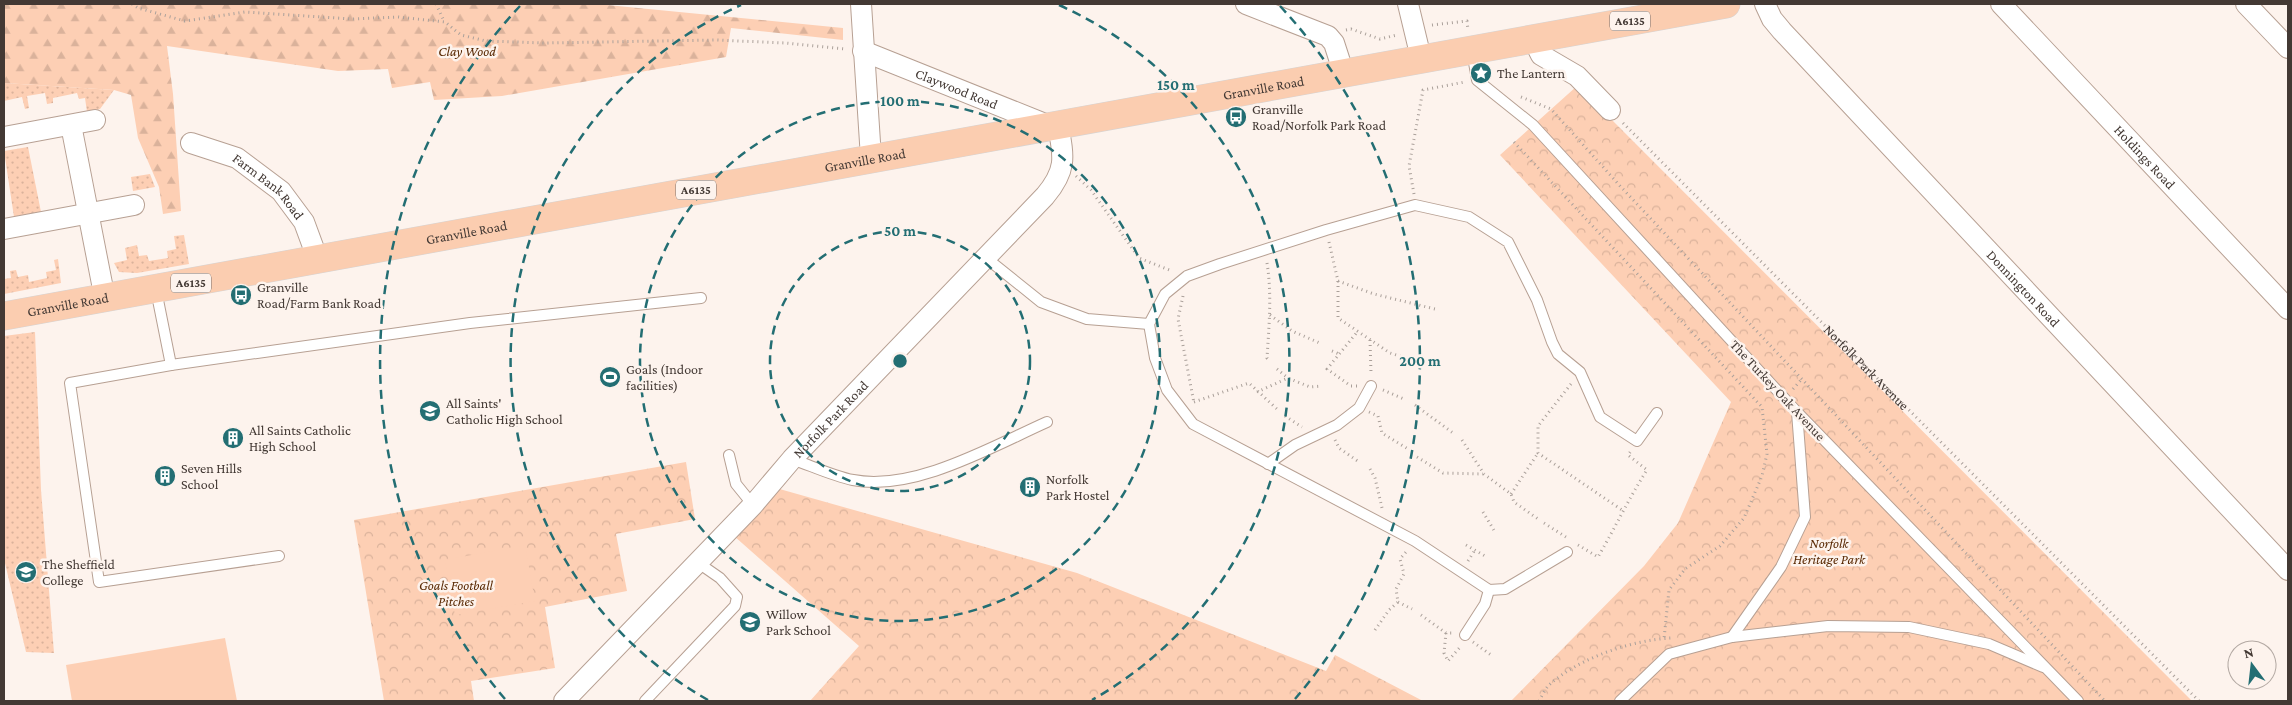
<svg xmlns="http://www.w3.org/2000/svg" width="2292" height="705" font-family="'Crimson Pro',serif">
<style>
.grass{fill:url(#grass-dots)}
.forest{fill:url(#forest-firs)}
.park{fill:url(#park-crowns)}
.pitch{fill:#fdcfb4}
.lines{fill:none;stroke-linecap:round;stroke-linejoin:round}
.lane-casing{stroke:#b7a093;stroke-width:12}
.street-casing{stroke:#b7a093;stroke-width:22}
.primary-casing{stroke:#d6d3d2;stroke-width:29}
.path{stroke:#aaa09a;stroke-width:3;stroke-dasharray:1 4;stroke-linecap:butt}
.lane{stroke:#fff;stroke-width:10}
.street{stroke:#fff;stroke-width:20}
.primary{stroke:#fbcdb0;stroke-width:28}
.ring{fill:none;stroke:#236e73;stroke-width:2.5;stroke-dasharray:9 6}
.labels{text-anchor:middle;stroke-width:5;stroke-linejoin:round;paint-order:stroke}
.shield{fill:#fdf3ed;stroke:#7b716c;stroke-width:1}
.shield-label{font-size:12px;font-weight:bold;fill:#433934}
.park-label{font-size:14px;font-style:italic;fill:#5a2a04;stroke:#fdf3ed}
.poi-label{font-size:14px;fill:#433934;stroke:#fdf3ed;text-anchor:start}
.street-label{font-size:14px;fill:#433934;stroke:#fdf3ed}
.centre{fill:#236e73;stroke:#fdf3ed;stroke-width:2.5}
.ring-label{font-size:15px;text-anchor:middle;font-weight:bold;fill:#236e73;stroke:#fdf3ed;stroke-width:5;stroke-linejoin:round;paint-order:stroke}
</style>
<defs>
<pattern id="grass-dots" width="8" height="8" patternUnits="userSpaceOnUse" patternTransform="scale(1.25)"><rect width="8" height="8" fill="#fdcfb4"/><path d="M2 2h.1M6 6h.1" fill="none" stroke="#dab29b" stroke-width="1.8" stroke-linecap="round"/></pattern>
<pattern id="forest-firs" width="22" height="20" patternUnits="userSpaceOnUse" patternTransform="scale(1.25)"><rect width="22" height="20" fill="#fdcfb4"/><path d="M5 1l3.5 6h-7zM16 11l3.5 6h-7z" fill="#dab29b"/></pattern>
<pattern id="park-crowns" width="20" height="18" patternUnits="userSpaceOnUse" patternTransform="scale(1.25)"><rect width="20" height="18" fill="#fdcfb4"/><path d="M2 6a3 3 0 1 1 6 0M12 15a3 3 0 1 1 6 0" fill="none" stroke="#dab29b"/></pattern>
</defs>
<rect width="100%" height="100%" fill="#fdf3ed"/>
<g class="grass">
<path d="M4,83L114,90L100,109L87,112L85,98L79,99L77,93L53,98V103L47,104L45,93L27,96L29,108L25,109L22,97L4,101Z"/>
<path d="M28,147L41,212L14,217L4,151Z"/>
<path d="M150,174L155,187L133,191L131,177Z"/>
<path d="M184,235L189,264L137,273L119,272L114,263L127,260L125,248L137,245L139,256L147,255L149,261L168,258L167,251L176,249L174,236Z"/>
<path d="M58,259L61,283L4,294V279L11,278L10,271L16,270L18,277L28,275L29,282L47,278L46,272L56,270L54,260Z"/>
<path d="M35,332L41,490L54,653L26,652L4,559V336Z"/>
</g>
<path class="forest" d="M4,4H597L843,28V40L731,28L726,57L502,96L434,100L430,82L392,88L388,69L338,71L167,46L173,94L181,211L163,214L159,187L138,138L131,95L114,90L4,83Z"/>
<g class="park">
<path d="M1577,86L1607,115L2192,701H1511L1644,566L1678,523L1731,402L1500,155Z"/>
<path d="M686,462L695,519L616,534L627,591L545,607L555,668L471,681L474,701H384L354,520Z"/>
<path d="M776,488L1077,573L1326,671L1335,655L1423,701H810L859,646L734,536Z"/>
</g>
<g class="pitch">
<path d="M525,545L535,601L455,615L445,560Z"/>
<path d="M225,638L237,701H72L66,665Z"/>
</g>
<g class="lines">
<g class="lane-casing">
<g id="lane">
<path d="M1472,51L1477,80L1533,125L1797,412L2078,701"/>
<path d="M985,257L1041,302L1087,319L1149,324"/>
<path d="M156,290L171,365L70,383L99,582L279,556"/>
<path d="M171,365L470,323L701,298"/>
<path d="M729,455L736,484L753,505"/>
<path d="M792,459C812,466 833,476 853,480C914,492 993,446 1047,422"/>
<path d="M1268,464L1295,445L1337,425L1359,408L1371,386"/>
<path d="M1567,552L1505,589L1489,590L1415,541L1193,424L1167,390L1155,358L1149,324L1165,294L1187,276L1220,264L1326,230L1415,205L1469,217L1508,242L1537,300L1552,342L1558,354L1580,372L1600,417L1637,441L1657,413"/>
<path d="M1465,635L1485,604L1489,590"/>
<path d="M1732,637L1781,567L1805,517L1797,412"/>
<path d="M645,701L735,606L737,597L720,578L697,562"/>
<path d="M1620,701L1669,654L1732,637L1828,626L1909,627L1989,644L2043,667"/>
</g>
</g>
<g class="street-casing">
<g id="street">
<path d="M861,4L871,158"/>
<path d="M1246,4L1328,36L1334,43L1344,74"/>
<path d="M1408,4L1421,58"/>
<path id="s2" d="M1765,4L1772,19L1782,31L2288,570"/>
<path id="s3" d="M2001,4L2288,309"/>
<path d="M2246,4L2288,48"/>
<path d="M1533,39L1541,55L1577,76L1610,110"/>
<path id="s4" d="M863,51L1050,126"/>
<path d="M71,125L105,299"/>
<path d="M4,137L95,120"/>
<path id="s5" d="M191,143L237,158L281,191L304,222L318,260"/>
<path d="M4,229L134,205"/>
<path id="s6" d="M564,701L753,505L792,459L1045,196C1067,170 1064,157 1058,125"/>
</g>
</g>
<g class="primary-casing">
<g id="primary">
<path id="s7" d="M4,316L1726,4"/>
</g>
</g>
<g class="path">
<path d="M132,4L138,8L185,21L245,12L352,19L398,17L445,22L461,35L486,41L544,43L716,40L786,43L845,49"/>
<path d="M436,4L444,21"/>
<path d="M1432,25L1467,21L1468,30"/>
<path d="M1346,30L1351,29L1380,39L1397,35"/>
<path d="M1521,97L1551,109L1621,187L2105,701"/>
<path id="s1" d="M1623,123L2199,701"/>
<path d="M1514,142L1762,407L1767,454L1762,476L1744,518L1720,546L1685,569L1669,590L1664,639"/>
<path d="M1076,176L1091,190L1139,258L1172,271"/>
<path d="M1414,194L1409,166L1423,90L1465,82"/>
<path d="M1329,242L1338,281L1374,294L1435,309"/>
<path d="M1267,263C1272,294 1269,326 1267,358L1270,361"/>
<path d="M1338,281V318L1390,353L1415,361"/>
<path d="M1183,296L1178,319L1194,403"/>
<path d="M1270,315L1292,331L1322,344"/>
<path d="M1370,340L1371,373"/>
<path d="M1332,351L1339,354"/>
<path d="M1277,369L1288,378"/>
<path d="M1571,384L1538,426V453L1622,510"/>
<path d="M1357,386H1351L1327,369L1358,331"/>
<path d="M1793,389L1801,380"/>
<path d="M1383,390L1404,399"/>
<path d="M1257,392L1288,378L1310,387L1322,386"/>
<path d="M1194,402L1249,383L1278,410"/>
<path d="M1415,405L1453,433"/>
<path d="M1369,412L1378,416L1382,433L1408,449"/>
<path d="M1285,416L1302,427"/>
<path d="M1335,440L1339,448L1359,462"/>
<path d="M1462,440L1484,474L1511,494L1514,502L1538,519"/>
<path d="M1417,457L1443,473L1483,474"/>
<path d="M1370,469L1375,478L1382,508"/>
<path d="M1511,494L1538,453"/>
<path d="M1483,512L1495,532"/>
<path d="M1544,523L1569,539"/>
<path d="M1466,545L1485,556"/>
<path d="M1578,545L1598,557C1615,528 1629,498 1647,470L1628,455L1631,451"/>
<path d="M1468,561L1475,550"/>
<path d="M1398,602L1412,609"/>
<path d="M1421,615L1446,633H1452"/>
<path d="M1375,630L1389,610L1398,602L1396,589L1404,574L1400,559L1406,552"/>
<path d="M1446,633L1444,653L1448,661L1461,646"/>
<path d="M1473,642L1491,655"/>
<path d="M1539,701C1542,696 1545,689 1549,685C1579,658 1632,640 1671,638"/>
</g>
<use href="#lane" class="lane"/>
<use href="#street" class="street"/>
<use href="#primary" class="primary"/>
</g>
<g class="ring">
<circle cx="900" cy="361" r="130"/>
<circle cx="900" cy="361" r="260"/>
<path d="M708 700A390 390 0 0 1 741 5M1059 5A390 390 0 0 1 1092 700"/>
<path d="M505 699A520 520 0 0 1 520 6M1280 6A520 520 0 0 1 1295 699"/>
</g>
<defs>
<g id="sight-disc" transform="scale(1.125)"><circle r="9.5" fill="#236e73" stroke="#fdf3ed"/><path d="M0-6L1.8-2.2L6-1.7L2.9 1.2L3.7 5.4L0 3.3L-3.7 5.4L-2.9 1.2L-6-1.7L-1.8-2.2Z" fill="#fff"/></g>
<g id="bus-disc" transform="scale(1.125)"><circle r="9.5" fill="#236e73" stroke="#fdf3ed"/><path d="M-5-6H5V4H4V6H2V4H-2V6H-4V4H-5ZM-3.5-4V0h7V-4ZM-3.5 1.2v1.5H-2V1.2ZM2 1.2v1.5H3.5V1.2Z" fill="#fff"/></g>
<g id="stadium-disc" transform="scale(1.125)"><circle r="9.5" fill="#236e73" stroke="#fdf3ed"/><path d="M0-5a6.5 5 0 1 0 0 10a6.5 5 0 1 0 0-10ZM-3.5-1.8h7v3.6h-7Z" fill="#fff"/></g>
<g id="school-disc" transform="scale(1.125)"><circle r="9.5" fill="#236e73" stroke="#fdf3ed"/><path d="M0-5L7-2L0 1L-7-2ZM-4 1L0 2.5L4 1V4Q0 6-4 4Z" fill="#fff"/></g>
<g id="building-disc" transform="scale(1.125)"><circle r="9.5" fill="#236e73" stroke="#fdf3ed"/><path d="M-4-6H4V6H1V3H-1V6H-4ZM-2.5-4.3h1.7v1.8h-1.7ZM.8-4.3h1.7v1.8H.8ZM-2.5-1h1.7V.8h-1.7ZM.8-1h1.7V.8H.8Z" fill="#fff"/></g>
<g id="university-disc" transform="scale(1.125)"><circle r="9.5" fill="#236e73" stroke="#fdf3ed"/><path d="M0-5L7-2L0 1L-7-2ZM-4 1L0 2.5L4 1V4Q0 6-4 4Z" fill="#fff"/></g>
</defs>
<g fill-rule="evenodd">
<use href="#sight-disc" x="1481" y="73"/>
<use href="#bus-disc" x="1236" y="117"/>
<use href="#bus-disc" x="241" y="295"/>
<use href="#stadium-disc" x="610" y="377"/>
<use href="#school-disc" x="430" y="411"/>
<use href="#building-disc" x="233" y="438"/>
<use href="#building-disc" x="165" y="476"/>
<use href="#building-disc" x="1030" y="487"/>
<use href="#university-disc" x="26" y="572"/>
<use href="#school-disc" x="750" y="622"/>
</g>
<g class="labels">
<g class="shield">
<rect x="1610" y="11.5" width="40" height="19" rx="4"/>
<rect x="676" y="180.5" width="40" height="19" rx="4"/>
<rect x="171" y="273.5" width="40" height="19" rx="4"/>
</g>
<g class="shield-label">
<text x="1630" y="25">A6135</text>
<text x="696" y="194">A6135</text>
<text x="191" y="287">A6135</text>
</g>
<g class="park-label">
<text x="467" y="56">Clay Wood</text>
<text x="1829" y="548">Norfolk<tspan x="1829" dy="16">Heritage Park</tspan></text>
<text x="456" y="590">Goals Football<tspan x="456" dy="16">Pitches</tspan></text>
</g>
<g class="poi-label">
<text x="1497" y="78">The Lantern</text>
<text x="1252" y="114">Granville<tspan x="1252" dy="16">Road/Norfolk Park Road</tspan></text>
<text x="257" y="292">Granville<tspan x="257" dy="16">Road/Farm Bank Road</tspan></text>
<text x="626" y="374">Goals (Indoor<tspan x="626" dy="16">facilities)</tspan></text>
<text x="446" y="408">All Saints'<tspan x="446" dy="16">Catholic High School</tspan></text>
<text x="249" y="435">All Saints Catholic<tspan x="249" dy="16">High School</tspan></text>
<text x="181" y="473">Seven Hills<tspan x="181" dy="16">School</tspan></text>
<text x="1046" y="484">Norfolk<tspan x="1046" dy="16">Park Hostel</tspan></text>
<text x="42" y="569">The Sheffield<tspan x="42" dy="16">College</tspan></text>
<text x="766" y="619">Willow<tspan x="766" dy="16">Park School</tspan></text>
</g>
<g class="street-label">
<text dy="5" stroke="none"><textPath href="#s7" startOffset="1280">Granville Road</textPath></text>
<text dy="5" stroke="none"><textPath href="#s4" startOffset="101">Claywood Road</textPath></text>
<text dy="5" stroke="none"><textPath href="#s3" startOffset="210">Holdings Road</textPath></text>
<text dy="5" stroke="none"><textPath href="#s7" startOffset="875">Granville Road</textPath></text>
<text dy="5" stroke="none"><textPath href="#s5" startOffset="91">Farm Bank Road</textPath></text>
<text dy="5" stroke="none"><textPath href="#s7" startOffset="470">Granville Road</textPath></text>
<text dy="5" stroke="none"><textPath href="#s2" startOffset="385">Donnington Road</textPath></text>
<text dy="5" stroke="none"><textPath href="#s7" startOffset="65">Granville Road</textPath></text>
<text dy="5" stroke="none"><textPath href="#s1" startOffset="345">Norfolk Park Avenue</textPath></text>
<text transform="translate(1778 390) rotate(47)" y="5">The Turkey Oak Avenue</text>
<text dy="5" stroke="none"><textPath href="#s6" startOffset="388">Norfolk Park Road</textPath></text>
</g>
</g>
<circle cx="900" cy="361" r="8" class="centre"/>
<g class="ring-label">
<text x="1176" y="90">150 m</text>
<text x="900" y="106">100 m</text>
<text x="900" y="236">50 m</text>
<text x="1420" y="366">200 m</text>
</g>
<rect width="2292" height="705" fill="none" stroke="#433934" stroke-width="10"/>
<g transform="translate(2252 665) rotate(345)"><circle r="24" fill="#fdf3ed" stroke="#b3a9a3"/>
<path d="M0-4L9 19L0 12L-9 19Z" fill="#236e73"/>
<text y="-8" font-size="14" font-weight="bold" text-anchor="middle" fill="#433934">N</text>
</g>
</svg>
